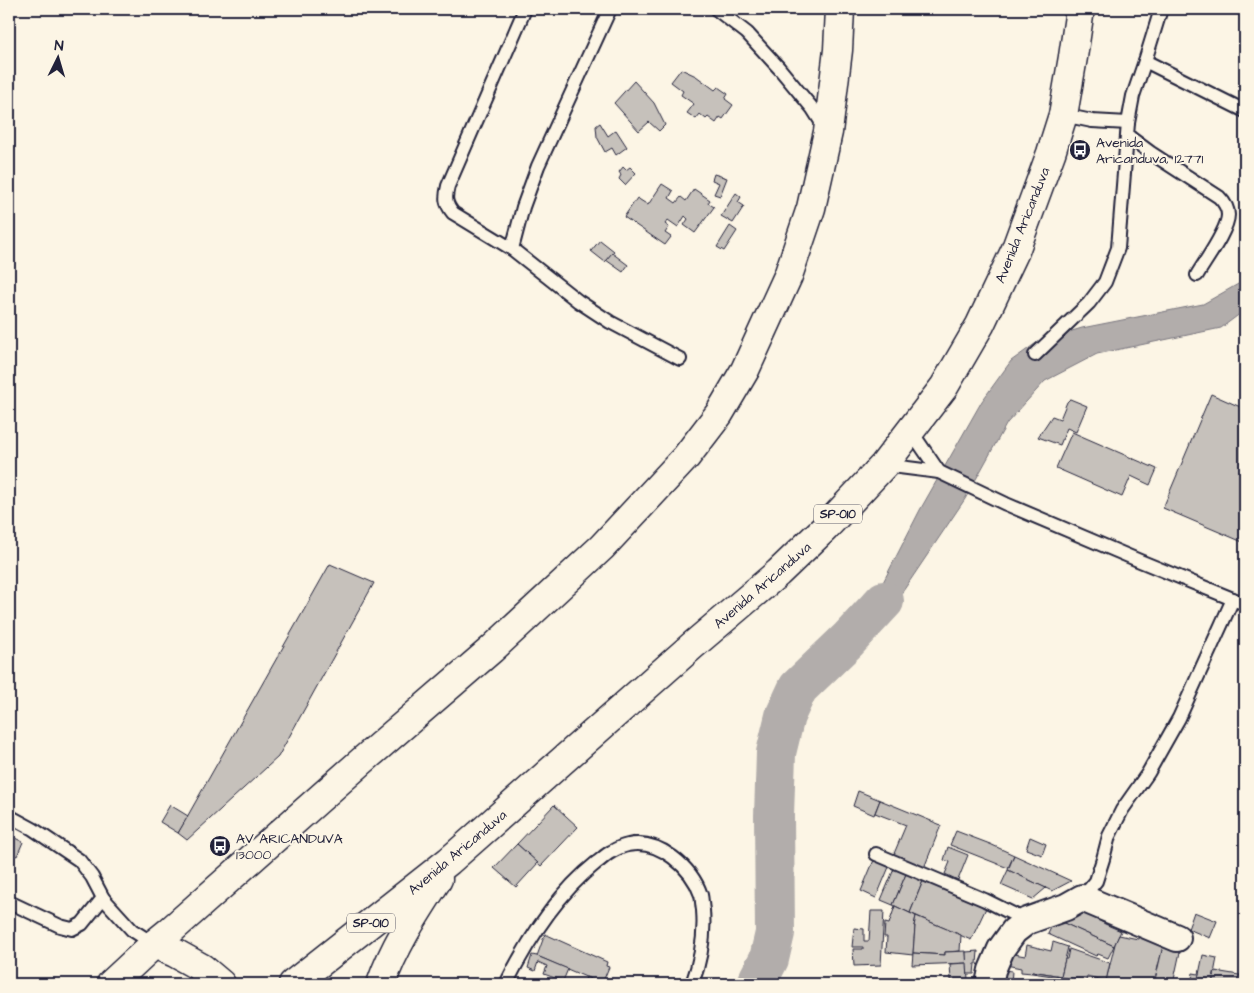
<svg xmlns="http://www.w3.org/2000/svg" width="1254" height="993" font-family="'Architects Daughter',sans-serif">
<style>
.water{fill:#b2adab;stroke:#78757e}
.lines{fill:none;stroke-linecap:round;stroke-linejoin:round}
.river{stroke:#b2adab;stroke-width:40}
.building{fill:#c6c1bb;stroke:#22223b}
.service-casing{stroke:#22223b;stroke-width:16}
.minor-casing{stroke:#22223b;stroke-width:30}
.primary-casing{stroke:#22223b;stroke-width:31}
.trunk-casing{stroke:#22223b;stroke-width:31}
.service{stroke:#fcf5e5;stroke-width:12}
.minor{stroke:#fcf5e5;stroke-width:26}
.primary{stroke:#fcf5e5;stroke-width:28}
.trunk{stroke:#fcf5e5;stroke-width:28}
.labels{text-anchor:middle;stroke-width:4;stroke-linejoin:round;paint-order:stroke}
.shield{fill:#fcf5e5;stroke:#63616e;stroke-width:1}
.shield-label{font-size:12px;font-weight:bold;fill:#22223b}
.poi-label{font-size:14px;fill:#22223b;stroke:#fcf5e5;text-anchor:start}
.street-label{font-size:14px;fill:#22223b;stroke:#fcf5e5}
</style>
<rect width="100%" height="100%" fill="#fcf5e5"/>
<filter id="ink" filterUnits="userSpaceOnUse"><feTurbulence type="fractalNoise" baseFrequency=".02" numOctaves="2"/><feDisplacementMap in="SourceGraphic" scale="10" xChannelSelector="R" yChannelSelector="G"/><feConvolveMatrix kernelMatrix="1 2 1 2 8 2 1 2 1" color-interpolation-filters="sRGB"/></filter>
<g filter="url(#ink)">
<path class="water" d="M1245,277V310L1221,328L1097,354L1045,381L1007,423L965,499L897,600L874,624L848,640L859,620L876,596L920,510L982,401L1011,361L1039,341L1082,328L1203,304L1240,283Z"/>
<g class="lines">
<path class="river" d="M758,984L759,978L769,959L775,933L774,816L776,753L785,716L798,688L848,640L884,601"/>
</g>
<g class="building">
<path d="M681,69L696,76L715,90L718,87L728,94L725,99L733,105L723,119L720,117L716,123L708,117L706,119L700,114L696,119L687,113L694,104L681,95L683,91L671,82Z"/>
<path d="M634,81L654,103L665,125L659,131L649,122L639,131L614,103Z"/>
<path d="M600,123L608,136L616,130L627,147L616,155L612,148L605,152L597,137L596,126Z"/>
<path d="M623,167L626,170L630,167L636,173L625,185L619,179L621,175L619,172Z"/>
<path d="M714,174L727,178L720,196L714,194L719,183L712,180Z"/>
<path d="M662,184L673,191L669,198L676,203L681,197L686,201L694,189L710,200L708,203L714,207L695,233L684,225L688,219L685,216L678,227L668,220L665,224L669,227L665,233L671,237L665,245L624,217L637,198L648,205Z"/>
<path d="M736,193L741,197L738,202L744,206L733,223L721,216Z"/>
<path d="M730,226L737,231L724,251L717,247Z"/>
<path d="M600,240L614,251L605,262L591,251Z"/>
<path d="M612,253L628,265L623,272L606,260Z"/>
<path d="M1211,394L1245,409V543L1163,508Z"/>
<path d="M1070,399L1087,406L1076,432L1067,428L1060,445L1038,437L1052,416L1060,419L1067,402Z"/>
<path d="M1072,432L1157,469L1150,485L1131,476L1122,497L1056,468Z"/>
<path d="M330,564L374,583L278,757L187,840L178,833Z"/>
<path d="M858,791L880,800L874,815L853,806Z"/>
<path d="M880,800L941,825L924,868L893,856L906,825L875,813Z"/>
<path d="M170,805L188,816L178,833L160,822Z"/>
<path d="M554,805L578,827L541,866L517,844Z"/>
<path d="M956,831L990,844L1014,855L1008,868L950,845Z"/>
<path d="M9,835L23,842L17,856L9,853Z"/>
<path d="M1030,837L1046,844L1042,855L1026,849Z"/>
<path d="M517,844L538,863L516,887L494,868Z"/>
<path d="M948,847L968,855L958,880L945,874L950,862L944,860Z"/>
<path d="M1014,855L1071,881L1052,891L1008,870Z"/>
<path d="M874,860L889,867L876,898L861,891Z"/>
<path d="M894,869L906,874L893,905L881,900Z"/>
<path d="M1008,870L1046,888L1033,899L1001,885Z"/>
<path d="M906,874L923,881L910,913L893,905Z"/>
<path d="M923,881L986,908L971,940L910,913Z"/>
<path d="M895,906L916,916L914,926H915L913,955L886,952L887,937H884L885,923L889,924Z"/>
<path d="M1080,909L1105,924L1121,931L1114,946L1061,922Z"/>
<path d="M871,911H884L881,965L854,966L853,949H863V947H852L854,928L864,929V941H869Z"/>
<path d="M1194,912L1217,921L1210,938L1188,929Z"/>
<path d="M916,916L961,935L960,951L945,952V955L913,953L915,926H914Z"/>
<path d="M1055,919L1114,946L1108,958L1098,954L1096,956L1048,934Z"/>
<path d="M1140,933L1160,943L1159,945L1163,946L1154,984H1105L1115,944L1119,935L1138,939Z"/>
<path d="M545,934L607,962L606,966L609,967L602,984L537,956Z"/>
<path d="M1053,942L1068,947L1061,976L1032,971V973L1021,972V968L1006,965L1009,953L1025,956L1027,945L1051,951Z"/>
<path d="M1163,946L1180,952L1173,984H1154Z"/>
<path d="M1069,949L1110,963L1106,981L1087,976L1086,981L1032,973V971L1061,976L1065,959H1067Z"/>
<path d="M966,951L967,963L912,965L913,953L945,955V952Z"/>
<path d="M978,951L977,964H975L974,974H967L966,952Z"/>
<path d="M532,955L537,956L568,969L563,981L544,974L547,966L538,962L535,971L528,968Z"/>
<path d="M1203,955L1217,958L1212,984H1197Z"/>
<path d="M967,963L968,980H951L950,964Z"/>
<path d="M998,969L1012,971L1011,984H997Z"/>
<path d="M1215,971L1245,976V984H1212Z"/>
<path d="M1193,973L1199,974L1197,984H1191Z"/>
<path d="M586,977L602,984H604H583Z"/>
</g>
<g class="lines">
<g class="service-casing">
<g id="service">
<path d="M610,9L538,166L523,207L512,249L578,301L610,322L680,359"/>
<path d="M716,9L747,33L779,68L813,109L825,128"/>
<path d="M1145,61L1245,111"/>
<path d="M1063,115L1092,121L1128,123L1133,96L1145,61L1161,9"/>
<path d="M1128,136L1151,153L1219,197C1224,202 1228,208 1228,215C1228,230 1205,261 1197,275"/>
<path d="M512,249L453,213C445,203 445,198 448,186L525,9"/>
<path d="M1035,355L1089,303L1105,282L1118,248L1128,123"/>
<path d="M911,431L939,472"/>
<path d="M884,465L939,472L1006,504L1140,561L1245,604"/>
<path d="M9,816L33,829L79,860L92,877L103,898L132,930L154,944"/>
<path d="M876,854L985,900L1027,921"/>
<path d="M1082,898L1096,881L1103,859L1109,836L1122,810L1148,773L1179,718L1233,599"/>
<path d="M9,902L60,926L72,929L82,924L103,898"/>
<path d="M506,984C528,940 556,895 596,863C601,860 605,855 611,852C616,849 623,846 628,845C659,838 692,868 701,895C702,899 702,905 703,910C705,935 701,960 692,984"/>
</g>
</g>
<g class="minor-casing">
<path id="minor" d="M989,984L992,970L1001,949L1014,931L1027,921L1066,907L1082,898L1177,938"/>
</g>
<g class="primary-casing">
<path id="primary" d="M154,944L175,953L202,968L221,984"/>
</g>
<g class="trunk-casing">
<g id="trunk">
<path d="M111,984L154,944L170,931L362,761L492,649L602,547L686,457L719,414L745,370L788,276L811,208L828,132L838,50L840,9"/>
<path d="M293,984L449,861L692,646L778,573L825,528L884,465L944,387L980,325L1015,251L1051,153L1063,115L1073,57L1080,9"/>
<path d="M381,984C394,946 416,913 438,879"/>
</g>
</g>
<use href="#service" class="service"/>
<use href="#minor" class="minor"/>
<use href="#primary" class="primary"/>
<use href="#trunk" class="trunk"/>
</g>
</g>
<defs>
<g id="bus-disc" transform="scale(1.125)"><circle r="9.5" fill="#22223b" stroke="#fcf5e5"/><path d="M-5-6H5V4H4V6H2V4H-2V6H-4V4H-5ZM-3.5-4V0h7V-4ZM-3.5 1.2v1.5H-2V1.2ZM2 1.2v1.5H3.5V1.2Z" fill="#fff"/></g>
</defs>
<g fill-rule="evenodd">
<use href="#bus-disc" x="1080" y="150"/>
<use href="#bus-disc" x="220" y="846"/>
</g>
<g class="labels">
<g class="shield">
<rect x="814" y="504.5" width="48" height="19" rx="4"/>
<rect x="347" y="913.5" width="48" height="19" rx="4"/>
</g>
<g class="shield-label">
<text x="838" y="518">SP-010</text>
<text x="371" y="927">SP-010</text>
</g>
<g class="poi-label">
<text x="1096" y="147">Avenida<tspan x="1096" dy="16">Aricanduva, 12771</tspan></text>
<text x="236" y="843">AV ARICANDUVA<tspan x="236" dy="16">13000</tspan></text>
</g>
<g class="street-label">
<text transform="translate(1022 225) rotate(-68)" y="5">Avenida Aricanduva</text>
<text transform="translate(762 585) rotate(-41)" y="5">Avenida Aricanduva</text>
<text transform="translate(457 852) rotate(-40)" y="5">Avenida Aricanduva</text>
</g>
</g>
<rect width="1254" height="993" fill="none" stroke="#fcf5e5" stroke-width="30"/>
<rect x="15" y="15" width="1224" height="963" fill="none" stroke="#22223b" stroke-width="2" filter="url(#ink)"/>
<g transform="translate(58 58) rotate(5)" stroke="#fcf5e5" stroke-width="4" paint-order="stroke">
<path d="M0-4L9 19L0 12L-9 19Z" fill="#22223b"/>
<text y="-8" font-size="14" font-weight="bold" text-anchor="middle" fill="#22223b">N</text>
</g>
</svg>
